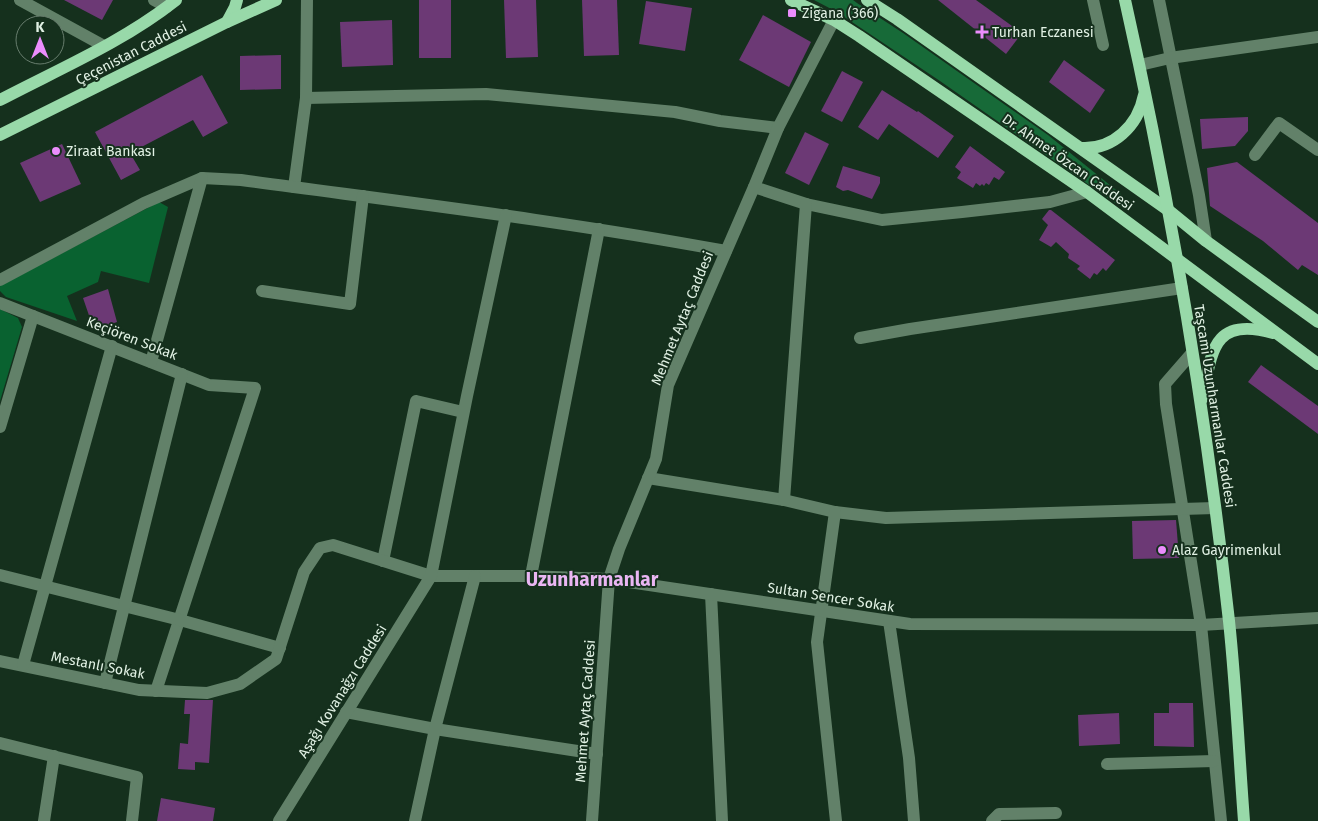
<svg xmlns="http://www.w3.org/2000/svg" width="1318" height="821" font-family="'Fira Sans',sans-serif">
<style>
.green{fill:#096230}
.forest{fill:#176a38}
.building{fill:#6c3975}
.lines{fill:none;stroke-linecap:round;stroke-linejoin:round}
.minor{stroke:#628169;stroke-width:12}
.major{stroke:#98d9a9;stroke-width:12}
.poi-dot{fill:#eb8dfc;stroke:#15301d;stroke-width:2}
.labels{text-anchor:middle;stroke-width:4;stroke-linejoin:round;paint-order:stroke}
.poi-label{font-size:14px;fill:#e1f1e4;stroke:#15301d;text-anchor:start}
.street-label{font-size:14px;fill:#e1f1e4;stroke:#15301d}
.district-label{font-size:19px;font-weight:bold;fill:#eab6f3;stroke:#15301d}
</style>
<rect width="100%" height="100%" fill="#15301d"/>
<g class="green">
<path d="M159,202L168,207L149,283L101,271L98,282L67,296L77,321L6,297L0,291V286Z"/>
<path d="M0,309L18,318L22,327L0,401Z"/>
</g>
<path class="forest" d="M814,0H853L857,3L903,33L1048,135L1121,194L1115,203L940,81L837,12Z"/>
<g class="building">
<path d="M64,0H113L102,20Z"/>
<rect x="419" y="0" width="32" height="58"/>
<path d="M504,0H536L538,57L506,58Z"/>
<path d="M582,0H617L619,55L584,56Z"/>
<path d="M938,0H976L1022,33L1006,54Z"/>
<path d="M646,1L692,8L685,51L639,44Z"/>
<path d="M763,15L811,42L789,87L739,60Z"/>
<path d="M392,20L393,65L342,67L340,22Z"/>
<path d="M281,55V89L240,90V56Z"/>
<path d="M1064,60L1105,90L1090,113L1049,82Z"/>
<path d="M842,71L863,82L842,122L821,111Z"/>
<path d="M202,75L228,123L203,137L193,120L130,153L140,170L121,180L95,132Z"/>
<path d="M882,90L917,112L918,111L954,136L938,158L889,124L878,140L858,127Z"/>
<path d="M1248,117V131L1235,146L1202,149L1200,119Z"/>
<path d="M805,132L829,144L809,185L785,173Z"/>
<path d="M62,144L81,184L40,202L20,163Z"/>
<path d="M970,146L1005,172L999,180L994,177L989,185L986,183L984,186L982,184L980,186L976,183L973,188L957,178L961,172L955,167Z"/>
<path d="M1237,162L1318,223V275L1302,265L1298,270L1263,241L1210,206L1207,168Z"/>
<path d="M843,166L880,177V183L872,199L848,190L843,191L836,187Z"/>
<path d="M1049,210H1051L1115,260L1106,271L1103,268L1097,275L1094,273L1090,279L1077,269L1080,266L1068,258L1069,254L1056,242L1051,247L1039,240L1048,225L1042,219Z"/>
<path d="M108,289L117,322L94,330L83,298Z"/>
<path d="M1261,365L1318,406V434L1248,382Z"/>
<path d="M1176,520L1179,558L1133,559L1132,521Z"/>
<path d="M185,700H213L209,763L195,762V770L178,769L180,743L188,744L190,714H184Z"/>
<path d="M1169,703H1193L1194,747L1154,746V713H1169Z"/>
<path d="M1119,713L1120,744L1079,746L1078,715Z"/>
<path d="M161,798L215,808L213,821H157Z"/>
</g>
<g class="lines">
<g class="minor">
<path d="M20,0L104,46"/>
<path d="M154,0L167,7"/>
<path d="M1093,0L1103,45"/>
<path d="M1159,0L1199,195L1206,241"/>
<path d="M1140,65L1170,58L1318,37"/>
<path d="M306,98L486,94L675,112L720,121L778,128"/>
<path d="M1255,155L1279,123L1318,150"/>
<path d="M294,187L306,98L307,0"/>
<path d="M754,187L806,204L882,220L962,212L1050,202L1087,192"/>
<path d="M0,280L144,203L202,178L241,180C403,202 565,221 726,251"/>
<path d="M262,291L350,304L363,196"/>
<path d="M0,303L209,385L255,388L156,691"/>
<path d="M860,338L910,329L1182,288"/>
<path d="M1192,353L1165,384L1166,404L1201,625L1221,821"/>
<path d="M151,362L202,178"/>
<path d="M0,427L33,316"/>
<path d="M648,478L784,500L835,512L886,518L1215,508"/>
<path d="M784,500L806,204"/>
<path d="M835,512L817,642L836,821"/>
<path d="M383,561L416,401L463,412"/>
<path d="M0,575L180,620L280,648"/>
<path d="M531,576L599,229"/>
<path d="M711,594L722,821"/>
<path d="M889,621L909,758L914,821"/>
<path d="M0,661L139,690L207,693L240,684L276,659L304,572L320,548L333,545L431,576H525L609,579L910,624L1201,625L1318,618"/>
<path d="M23,665L112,346"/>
<path d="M105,683L182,374"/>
<path d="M346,712L435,729L597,754"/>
<path d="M0,743L137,777L132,821"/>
<path d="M1107,764L1214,761"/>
<path d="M44,821L54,756"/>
<path d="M279,821L431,576L467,396L506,215"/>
<path d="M415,821L435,729L475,576"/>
<path d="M592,821L609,579L619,549L656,459L668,385L754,187L778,128L834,20"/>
<path d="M992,821L999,814L1056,813"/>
</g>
<g class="major">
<path d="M791,0L834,20L859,36L1087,192L1318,364"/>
<path d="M867,0L897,19L1168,210L1206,241L1318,322"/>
<path d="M1125,0C1171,205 1206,413 1229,621C1236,687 1239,755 1244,821"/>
<path d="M227,22L235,7L237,0"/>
<path d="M0,100C59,69 123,42 176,0"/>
<path d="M0,135L227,22L276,0"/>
<path d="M1081,148C1113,150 1138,126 1144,95"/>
<path d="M1202,399C1212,352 1212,316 1273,333"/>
</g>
</g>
<g class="poi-dot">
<rect x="787" y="8" width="10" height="10" rx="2.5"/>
<path d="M979.5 24.5h5v5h5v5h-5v5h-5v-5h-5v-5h5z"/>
<circle cx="56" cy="151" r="5"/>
<circle cx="1162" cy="550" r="5"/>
</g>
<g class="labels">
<g class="poi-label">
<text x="802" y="18">Zigana (366)</text>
<text x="992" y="37">Turhan Eczanesi</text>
<text x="66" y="156">Ziraat Bankası</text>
<text x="1172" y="555">Alaz Gayrimenkul</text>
</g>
<g class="street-label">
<text transform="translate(131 53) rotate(-27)" y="5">Çeçenistan Caddesi</text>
<text transform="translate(1068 162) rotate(35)" y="5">Dr. Ahmet Özcan Caddesi</text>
<text transform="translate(682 318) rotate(-68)" y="5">Mehmet Aytaç Caddesi</text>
<text transform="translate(132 338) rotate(21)" y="5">Keçiören Sokak</text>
<text transform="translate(1215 406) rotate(81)" y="5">Taşcami Uzunharmanlar Caddesi</text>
<text transform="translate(831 597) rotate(9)" y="5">Sultan Sencer Sokak</text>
<text transform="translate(98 665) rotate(11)" y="5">Mestanlı Sokak</text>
<text transform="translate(342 691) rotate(-58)" y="5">Aşağı Kovanağzı Caddesi</text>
<text transform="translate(585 711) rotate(-86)" y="5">Mehmet Aytaç Caddesi</text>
</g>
<g class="district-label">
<text x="592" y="586">Uzunharmanlar</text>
</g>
</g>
<g transform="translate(40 40)"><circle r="24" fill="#15301d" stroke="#677d6d"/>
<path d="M0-4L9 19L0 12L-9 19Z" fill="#eb8dfc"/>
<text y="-8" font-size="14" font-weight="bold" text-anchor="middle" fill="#e1f1e4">K</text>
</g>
</svg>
